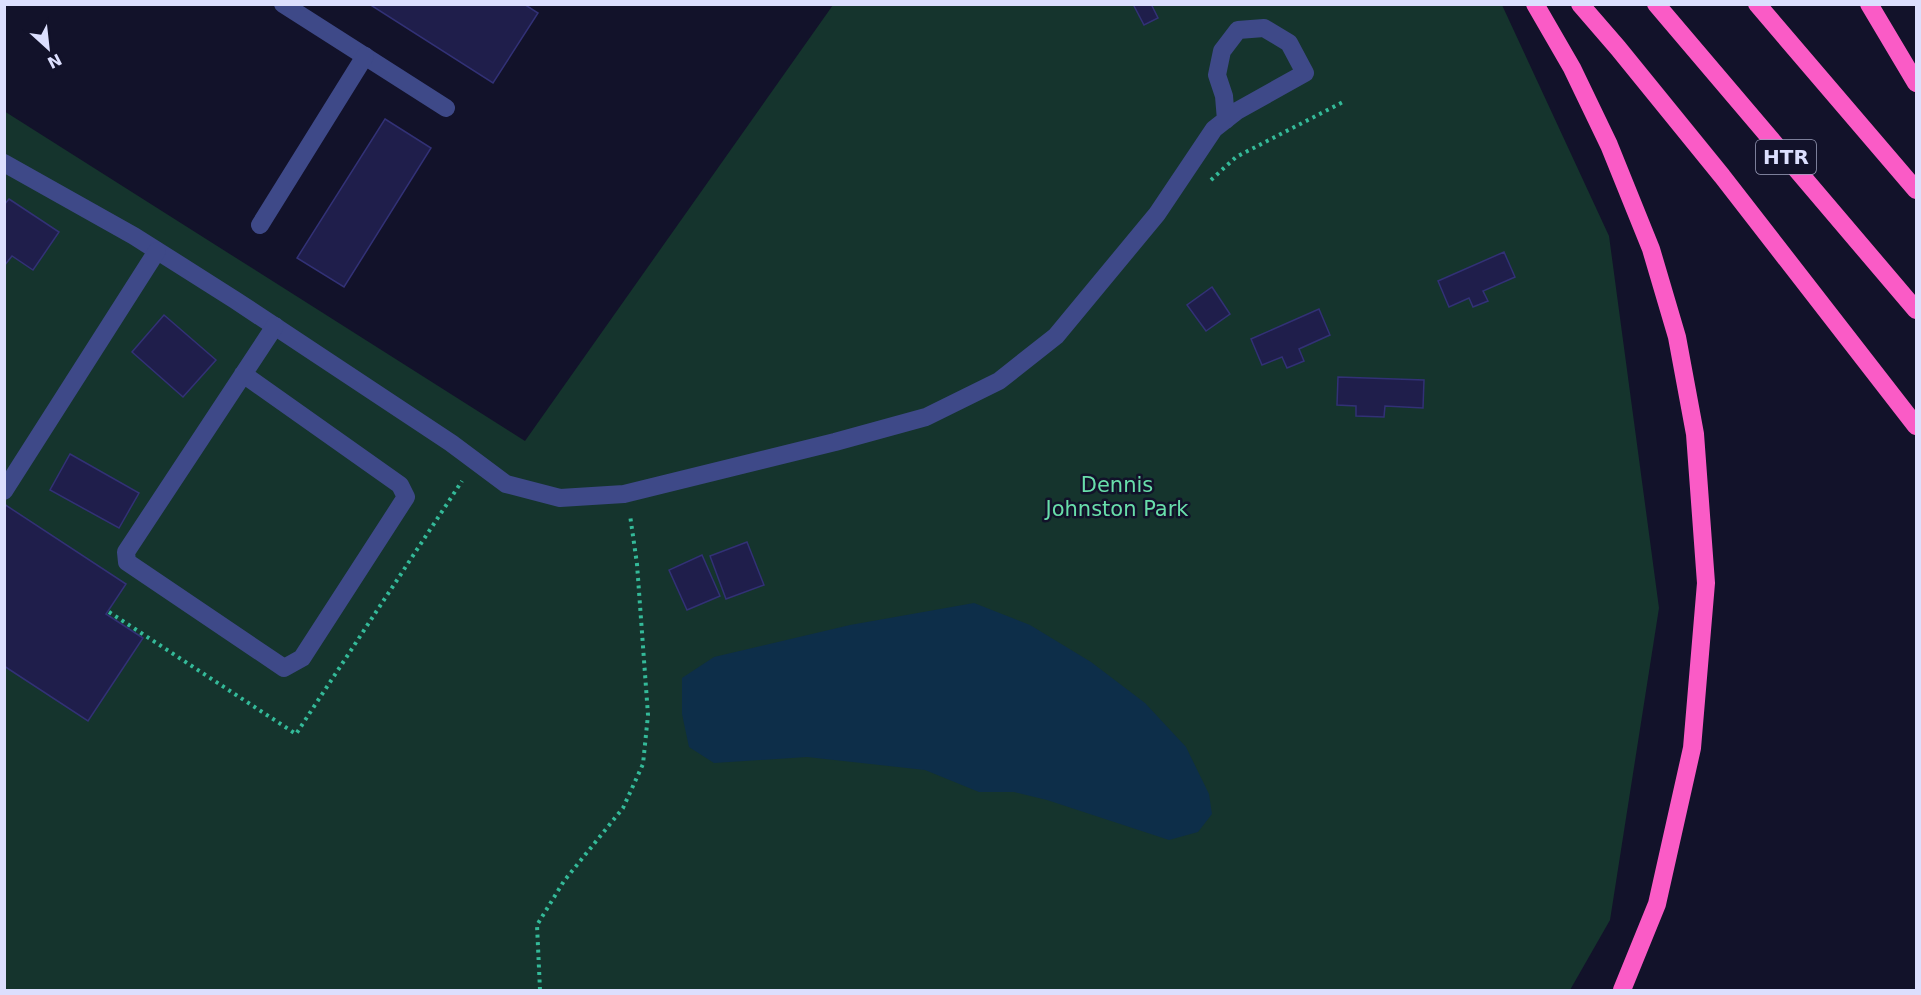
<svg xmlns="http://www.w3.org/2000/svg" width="1921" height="995" font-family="'DejaVu Sans',sans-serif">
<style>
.green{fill:#15342d}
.water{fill:#0d2e49}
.building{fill:#1f1e4b;stroke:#323176;stroke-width:1.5}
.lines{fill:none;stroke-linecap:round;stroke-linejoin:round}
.path{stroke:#34ba99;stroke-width:4;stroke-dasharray:3 4.5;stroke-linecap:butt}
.minor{stroke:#3e4988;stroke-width:18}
.highway{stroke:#fa5bc6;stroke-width:18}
.labels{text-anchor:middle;stroke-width:5;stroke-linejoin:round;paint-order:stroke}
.shield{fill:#12122a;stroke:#9fa2be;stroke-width:1.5}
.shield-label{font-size:20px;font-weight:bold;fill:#dcdffe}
.park-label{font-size:21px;fill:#68deaa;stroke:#12122a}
</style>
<rect width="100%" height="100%" fill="#12122a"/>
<path class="green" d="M833,5H1502L1609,236L1659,608L1610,920L1570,990H5L4,111L525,441Z"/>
<path class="water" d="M974,603L1030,625L1091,662L1145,703L1186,747L1209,794L1212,814L1198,832L1169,840L1047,800L1014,792H979L925,770L807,757L714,763L689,747L682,714V678L714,657L850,625Z"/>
<g class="building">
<path d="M369,4H524L538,13L493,83Z"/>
<path d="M1133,4H1151L1158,18L1144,25Z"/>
<path d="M385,119L431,148L344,287L297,258Z"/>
<path d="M9,199L59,232L33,270L12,256L4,266V205Z"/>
<path d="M1504,252L1515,277L1483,291L1488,301L1473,307L1469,298L1449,307L1438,281Z"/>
<path d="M1212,287L1230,314L1206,331L1187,305Z"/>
<path d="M1319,309L1330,335L1299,349L1304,361L1287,368L1282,357L1262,365L1251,339Z"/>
<path d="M164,315L216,360L183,397L132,352Z"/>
<path d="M1338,377L1424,380L1423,408L1385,406L1384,417L1356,416V406L1337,405Z"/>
<path d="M70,454L139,493L119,528L50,490Z"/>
<path d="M4,504L126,584L106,614L143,638L88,721L4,666Z"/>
<path d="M747,542L764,585L726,599L710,556Z"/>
<path d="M702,555L720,596L687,610L669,570Z"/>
</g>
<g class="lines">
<g class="path">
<path d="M1211,180L1236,157L1343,102"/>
<path d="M109,612L296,734L462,481"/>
<path d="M540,990L537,925L564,881L623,808L643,764L648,715L637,564L630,515"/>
</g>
<g class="minor">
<path d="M283,4L446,108"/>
<path d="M4,163L134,236L235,300L451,443L506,484L560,498L624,494L835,442L926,417L999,381L1056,336L1157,214L1214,129L1237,111L1305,73L1289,43L1264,28L1238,30L1222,51L1217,75L1224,96L1226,120"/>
<path d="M260,225L365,56"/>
<path d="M243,374L400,485L406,497L302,658L284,668L127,562L126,552L275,326"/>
<path d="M4,491L157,251"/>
</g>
<g class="highway">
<path d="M1535,4L1572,68L1609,145L1651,249L1677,337L1695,434L1706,583L1692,748L1657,904L1622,990"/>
<path d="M1580,4L1618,48L1722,176L1916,426"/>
<path d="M1656,4L1916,310"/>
<path d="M1757,4L1916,190"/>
<path d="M1869,4L1916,83"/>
</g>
</g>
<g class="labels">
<rect class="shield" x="1756" y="140" width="60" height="34" rx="4.5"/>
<g class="shield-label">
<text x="1786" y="164">HTR</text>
</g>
<g class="park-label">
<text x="1117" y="492">Dennis<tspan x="1117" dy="24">Johnston Park</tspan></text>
</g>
</g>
<rect width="1921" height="995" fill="none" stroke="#dcdffe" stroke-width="12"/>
<g transform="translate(48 48) rotate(153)" stroke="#12122a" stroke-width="4.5" paint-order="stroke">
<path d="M0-4.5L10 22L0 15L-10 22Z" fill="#dcdffe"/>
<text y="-9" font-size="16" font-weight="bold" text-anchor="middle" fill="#dcdffe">N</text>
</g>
</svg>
